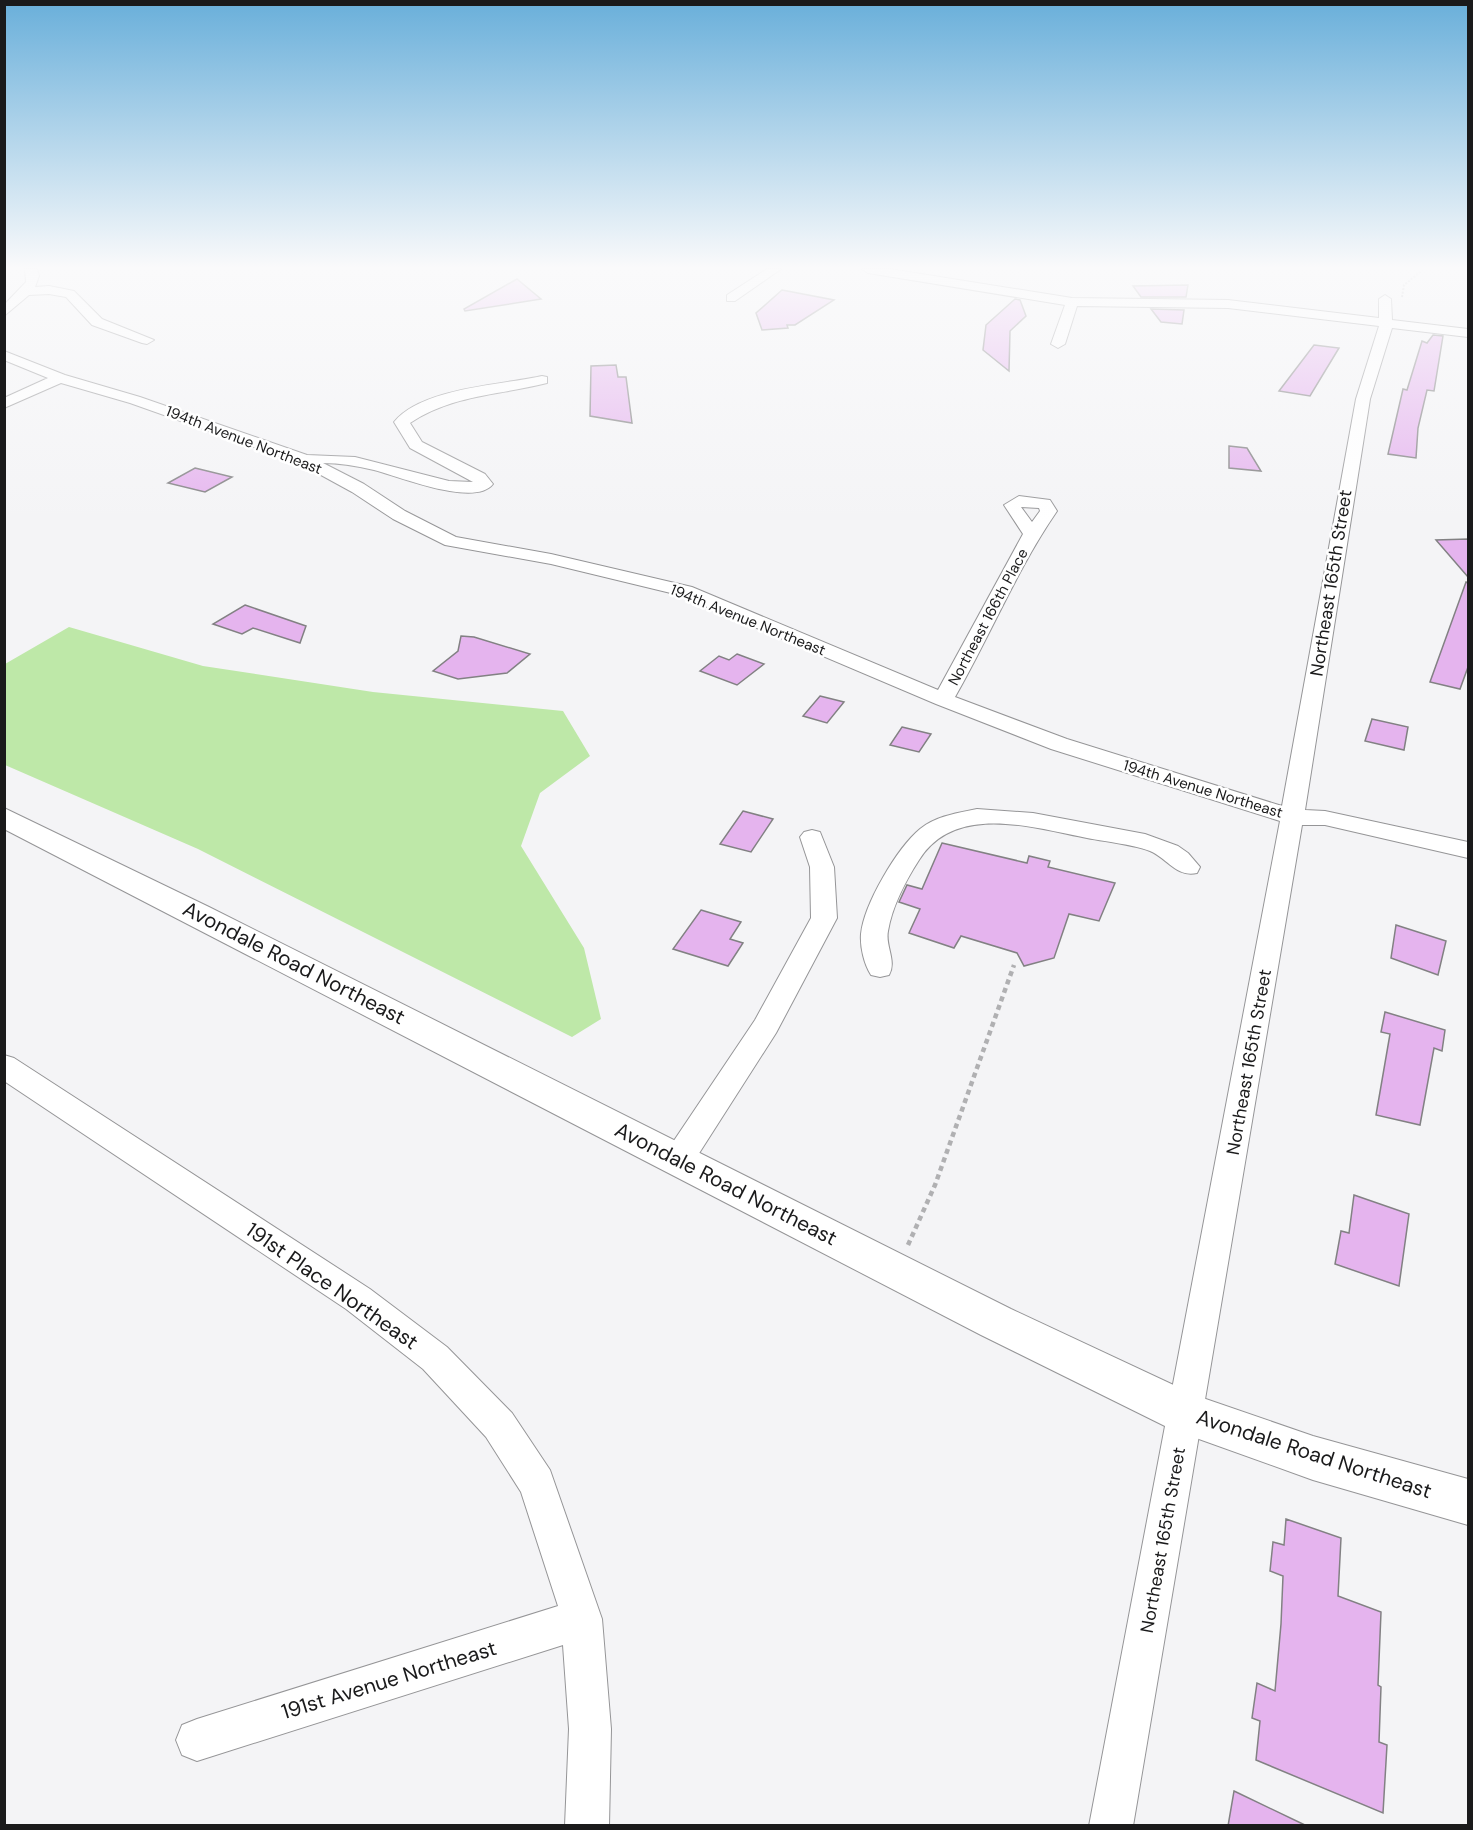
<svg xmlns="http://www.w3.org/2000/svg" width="1473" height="1830" font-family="'DM Sans',sans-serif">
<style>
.green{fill:#bee8a8}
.building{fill:#e5b4ee;stroke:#828183;stroke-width:1.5}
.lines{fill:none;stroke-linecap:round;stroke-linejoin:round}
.minor-casing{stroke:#959597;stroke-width:2}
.major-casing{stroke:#959597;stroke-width:2}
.path-far1{stroke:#b0b0b2;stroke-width:2;stroke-dasharray:2 1.5;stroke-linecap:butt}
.path{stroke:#b0b0b2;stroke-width:4.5;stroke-dasharray:5 4;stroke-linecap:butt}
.minor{fill:#fff;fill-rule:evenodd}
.major{fill:#fff;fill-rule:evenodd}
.labels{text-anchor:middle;stroke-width:5;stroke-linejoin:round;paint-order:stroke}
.far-street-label{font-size:15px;fill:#1a1a1b;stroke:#fff}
.street-label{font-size:18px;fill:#1a1a1b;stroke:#fff}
.near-street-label{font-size:21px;fill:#1a1a1b;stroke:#fff}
</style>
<rect width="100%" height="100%" fill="#f4f4f6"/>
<path class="green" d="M69,627L203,666L373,692L563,711L590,756L540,793L521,846L584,948L601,1019L572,1037L198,849L5,765V664Z"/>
<g class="building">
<path d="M517,279L541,299L465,311L464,309Z"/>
<path d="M1188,285L1186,297H1141L1133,286Z"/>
<path d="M782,290L834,300L795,325H787L788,328L762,330L756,313Z"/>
<path d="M1015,299L1020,300L1026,316L1010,331L1009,371L983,350L986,325Z"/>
<path d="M1151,309L1184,310L1182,324L1161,322Z"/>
<path d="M1433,335L1443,336L1434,391L1427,390L1418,428L1416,458L1388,454L1403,389L1407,390L1422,341L1427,343Z"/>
<path d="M1314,345L1339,348L1310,396L1279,391Z"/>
<path d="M616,365L618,377H626L632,423L590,416L591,366Z"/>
<path d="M1229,446L1247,448L1261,471L1229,468Z"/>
<path d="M195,468L232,477L205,492L168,483Z"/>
<path d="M1468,539V577L1436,540Z"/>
<path d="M1466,582L1468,583V667L1460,689L1430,682Z"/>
<path d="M245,605L306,626L300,643L253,628L242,634L213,624Z"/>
<path d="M461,636L474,637L530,654L507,673L458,679L433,671L458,651Z"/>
<path d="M737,654L764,664L737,685L700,671L719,656L729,660Z"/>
<path d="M820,696L844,702L827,723L803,716Z"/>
<path d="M1372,719L1408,727L1404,750L1365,741Z"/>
<path d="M902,727L931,734L919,752L890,745Z"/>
<path d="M743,811L773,819L751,852L720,844Z"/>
<path d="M942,843L1027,863L1029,856L1050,861L1048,867L1115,883L1099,921L1069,914L1054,958L1024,966L1017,953L961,936L954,948L909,933L920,909L899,902L907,885L922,889Z"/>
<path d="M701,910L741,922L730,939L743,943L728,966L673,949Z"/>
<path d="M1396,925L1446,941L1438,975L1391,958Z"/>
<path d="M1385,1012L1445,1030L1442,1051L1434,1048L1420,1125L1376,1115L1390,1034L1381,1032Z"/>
<path d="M1354,1195L1409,1214L1399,1286L1335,1264L1341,1231L1349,1233Z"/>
<path d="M1286,1519L1341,1538L1338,1596L1381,1612L1378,1685L1381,1687L1379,1742L1387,1745L1383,1813L1256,1760L1260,1721L1252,1718L1257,1683L1275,1691L1281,1624L1283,1576L1270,1571L1273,1542L1284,1545Z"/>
<path d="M1234,1791L1307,1826H1228Z"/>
</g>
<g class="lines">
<g class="minor-casing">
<g id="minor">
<path d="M25,269H37L39,276L35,287L49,286L74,291L102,319L154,340L147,344L142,343L92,325L66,297L49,294L29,295L4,316V305L26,282Z"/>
<path d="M767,269H781L735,301H727V295Z"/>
<path d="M862,269H890L1072,298L1228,300L1379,318V299L1385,295L1391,299L1392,320L1468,329V337L1392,328L1370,399L1305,810L1325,811L1468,842V858L1325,825H1302L1133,1826H1089L1280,821L1051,749L936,704L679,595L551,564L445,545L393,519L352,492L299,463L130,403L61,383L4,408V398L48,378L4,360V351L65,375L140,397L307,455L355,457L449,481L473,482L410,448L394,422C421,388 502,385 542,376L547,377V383C500,395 451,395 410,423L422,442L485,474L493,484C475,508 398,476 374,470C357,466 340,463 323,463L364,484L405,511L456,537L551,554L692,587L938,690L1023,534L1004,505L1019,496L1050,500L1057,511C1017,569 990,636 955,697L1067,739L1282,806L1356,399L1379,326L1228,308L1077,306L1065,344L1058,348L1051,344L1065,305L868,273ZM1021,507L1039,508L1040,511L1032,522Z"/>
<path d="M977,809L1033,813L1145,834L1178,846L1188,853L1200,867L1197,873C1177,878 1167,858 1150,851C1130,844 1108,842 1087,838C1034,828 955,802 919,860C906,880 892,907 888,931C885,946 897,961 889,975L880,977L871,975C864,964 860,947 861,934C864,904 897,848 920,829C936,816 957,813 977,809Z"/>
<path d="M812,830L820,832L834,867L837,918L776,1033L689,1169L678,1172L667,1169L663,1160L667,1151L755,1020L811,918L810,867L800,837L804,832Z"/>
<path d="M4,1055L14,1058L370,1289L447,1347L512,1413L550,1470L602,1619L611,1729L609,1826H565L569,1729L563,1645L197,1761L182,1755L176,1740L182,1725L197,1719L558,1606L521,1492L486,1437L423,1369L346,1309L4,1081Z"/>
</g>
</g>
<g class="major-casing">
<path id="major" d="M4,808L209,907L1011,1309L1197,1396L1313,1436L1468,1479V1525L1313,1480L1171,1429L981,1335L4,829Z"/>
</g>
<path class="path-far1" d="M1402,297L1404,285L1424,269"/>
<path class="path" d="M908,1245L935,1185L1014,965"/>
<use href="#minor" class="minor"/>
<use href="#major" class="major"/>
</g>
<linearGradient id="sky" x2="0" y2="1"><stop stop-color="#69afda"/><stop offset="0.51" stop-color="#fafafb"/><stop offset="1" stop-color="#fafafb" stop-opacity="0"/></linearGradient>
<rect width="1473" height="525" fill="url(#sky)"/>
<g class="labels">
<g class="far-street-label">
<text transform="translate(244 440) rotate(21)" y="5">194th Avenue Northeast</text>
<text transform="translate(988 617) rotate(-62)" y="5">Northeast 166th Place</text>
<text transform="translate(748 620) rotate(22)" y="5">194th Avenue Northeast</text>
<text transform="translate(1203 789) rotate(17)" y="5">194th Avenue Northeast</text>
</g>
<g class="street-label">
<text transform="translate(1331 583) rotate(-81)" y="6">Northeast 165th Street</text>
<text transform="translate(1249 1062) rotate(-80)" y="6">Northeast 165th Street</text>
<text transform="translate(1163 1540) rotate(-80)" y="6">Northeast 165th Street</text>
</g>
<g class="near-street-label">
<text transform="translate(294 963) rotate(27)" y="7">Avondale Road Northeast</text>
<text transform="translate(726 1184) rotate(27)" y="7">Avondale Road Northeast</text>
<text transform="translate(332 1286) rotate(35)" y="7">191st Place Northeast</text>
<text transform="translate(1314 1454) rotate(18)" y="7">Avondale Road Northeast</text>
<text transform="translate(389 1680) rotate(-17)" y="7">191st Avenue Northeast</text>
</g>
</g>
<rect width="1473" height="1830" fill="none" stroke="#1a1a1b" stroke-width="12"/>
</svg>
